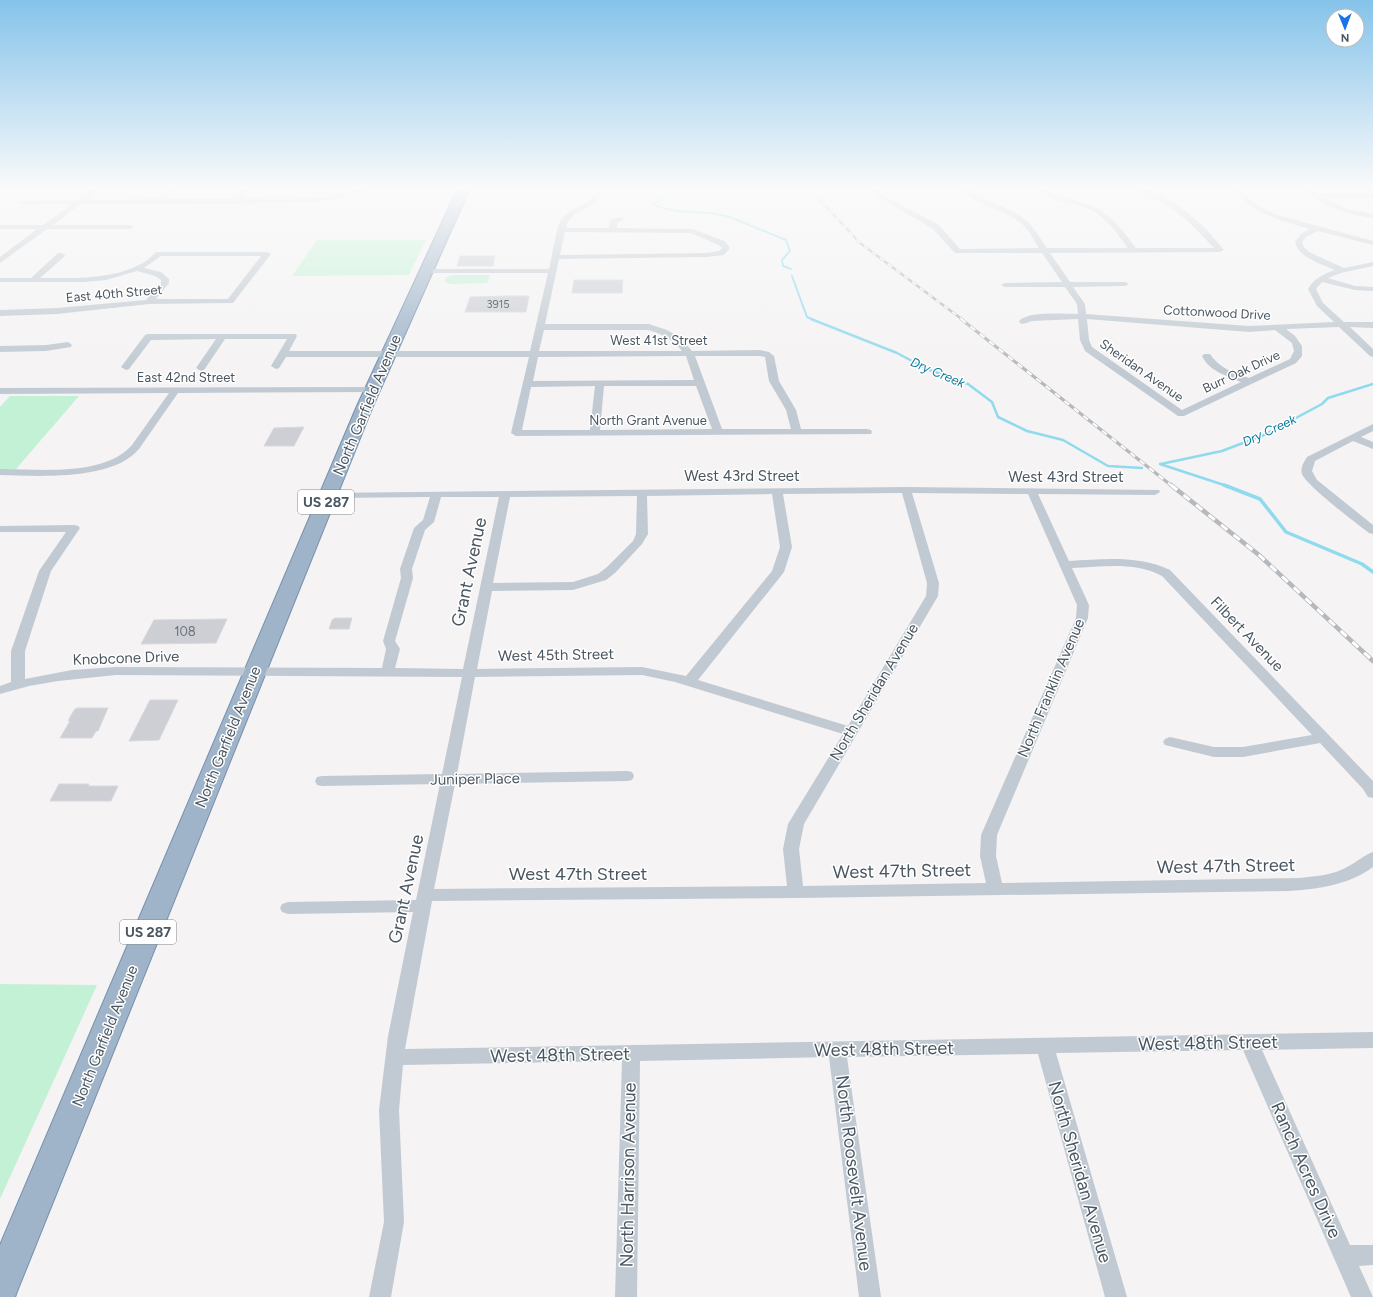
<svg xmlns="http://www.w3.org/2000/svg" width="1373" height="1297" font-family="Figtree,sans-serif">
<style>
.green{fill:#c3f1d5}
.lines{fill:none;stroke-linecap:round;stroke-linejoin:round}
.stream-far2{stroke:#90daee;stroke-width:2}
.stream-far1{stroke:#90daee;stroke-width:2.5}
.stream{stroke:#90daee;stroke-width:3.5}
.building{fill:#cdcfd5;stroke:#d7d9de}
.trunk-casing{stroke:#7690ad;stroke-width:2}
.minor{fill:#c1cad2;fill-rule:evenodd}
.trunk{fill:#9fb4c9;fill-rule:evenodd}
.rail-far2-casing{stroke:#b5b8bd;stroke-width:2.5}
.rail-far1-casing{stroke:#b5b8bd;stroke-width:3}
.rail-casing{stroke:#b5b8bd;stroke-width:4.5}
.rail-far2{stroke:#fff;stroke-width:1.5;stroke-dasharray:5;stroke-linecap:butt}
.rail-far1{stroke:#fff;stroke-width:2;stroke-dasharray:6;stroke-linecap:butt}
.rail{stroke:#fff;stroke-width:3;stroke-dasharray:8;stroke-linecap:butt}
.labels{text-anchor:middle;stroke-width:3;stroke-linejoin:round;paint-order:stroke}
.far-number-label{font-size:11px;fill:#6b747e}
.far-street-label{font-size:13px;fill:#4a5661;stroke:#fff}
.far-water-label{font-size:13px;font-style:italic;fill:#0c7c9b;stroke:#fff}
.number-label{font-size:13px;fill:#6b747e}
.shield{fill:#fff;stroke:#808990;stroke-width:1}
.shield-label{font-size:14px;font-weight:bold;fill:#4a5661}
.street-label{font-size:15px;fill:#4a5661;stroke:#fff}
.near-street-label{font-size:18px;fill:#4a5661;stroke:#fff}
</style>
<rect width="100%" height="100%" fill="#f5f3f3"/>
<g class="green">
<path d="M317,240H426L409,275L292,276Z"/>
<path d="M453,275H490L487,283L451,284L445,282L446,277Z"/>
<path d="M10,396H79L16,469L0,470V407Z"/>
<path d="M0,984L97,985L0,1199Z"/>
</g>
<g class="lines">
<g class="stream-far2">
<path d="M671,190L653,205L676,211L710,213L730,217L786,240L790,251L782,260L783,266L791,269"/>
<path d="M0,191L6,188"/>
<path d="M792,276L807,317L814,320"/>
</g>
<g class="stream-far1">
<path d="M811,319L897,353L927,369L968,384L992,402L998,417L1027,431L1063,440L1108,466L1142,468"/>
<path d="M1160,464L1227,486"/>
<path d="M1161,464L1222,451L1264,435L1322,404L1328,398L1373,384"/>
</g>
<path class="stream" d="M1224,485L1260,499L1286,532L1362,564L1373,572"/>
</g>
<g class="building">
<path d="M460,256H495L493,266H457Z"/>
<path d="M574,280H623L622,293H572Z"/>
<path d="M509,296H529L526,312H465L470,297Z"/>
<path d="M304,427L294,446H264L274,428Z"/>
<path d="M335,618H352L349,629H329L332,620Z"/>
<path d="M227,619L216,643L141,644L154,620Z"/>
<path d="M150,700H178L159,740L129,741Z"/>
<path d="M77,708H108L98,731H96L92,738H60L70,721H68L74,710Z"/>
<path d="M59,784H89L88,786H118L111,801H50Z"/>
</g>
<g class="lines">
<g class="trunk-casing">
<path id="trunk" d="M458,188H470L373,406L18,1289L15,1297H0V1245L357,406Z"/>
</g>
<g class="minor">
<path d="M93,188H100L87,200L158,199L169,188H176L165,199H236L244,188H251L243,199C272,199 303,201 332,196C347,193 359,188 374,188L332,200L295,203L81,204L53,225H130L134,227L130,229H47L0,263V257L37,229H0V225H43L72,204H22L19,202L20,201L78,200Z"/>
<path d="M598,188H604C596,213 570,207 566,228H609L610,220L620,217L624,219L617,223V228L692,229L725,241L730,248L724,255L707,257L559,259L545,324H649L667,330L681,338L692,351L760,350L769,352L774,356L779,381L796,410L801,429H867L871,430L872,432L871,434L516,436L511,433L529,357H286L279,368L276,369L271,366L287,339H225L204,370L201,371L196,368L216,339L151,340L129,369L126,370L121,367L145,335L148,334H296L297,336L289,351H530L548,273H426L422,271L426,269H549C552,258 556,228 561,220C570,204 591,209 598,188ZM565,232L691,233L719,245L722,248L719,251L707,253L560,255ZM544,330H648C662,334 673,339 682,351H539ZM686,356L694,380L533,381L538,357ZM695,356H760L765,357L769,381L786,410L791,429H722ZM595,386L590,430H522L531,387ZM604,386H696L712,429L600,430Z"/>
<path d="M870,188H877L881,194L939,225L960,249L1039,248C1034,241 1030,231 1023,225C1005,208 976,207 960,188H967C984,203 1014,207 1029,223C1036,230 1041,240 1047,248H1128C1118,235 1107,218 1091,210C1073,202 1051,203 1037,188C1046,188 1053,194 1062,197C1074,201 1087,203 1097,208C1114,217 1125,234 1136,248H1214L1189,222L1170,207L1132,188C1166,188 1204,224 1224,250L1220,252L1050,253L1070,282H1125L1129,284L1125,286L1073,287L1085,304L1086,314L1249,326L1334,322L1317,306L1308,289C1314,278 1324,274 1335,270C1321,264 1299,258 1295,242L1301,234L1310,229C1278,220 1254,214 1231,188H1238L1258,206L1278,215L1373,241V245L1318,231L1306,237L1302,242L1304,247L1309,252L1344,268L1373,262V266L1341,273L1328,278L1355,286L1373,287V291L1355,290L1322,282L1316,289L1323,303L1344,322H1373V328L1350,327L1373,349V357L1370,356L1339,327L1286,329L1295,336L1302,346V356L1296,363L1184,416H1178L1085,351L1080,340L1078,319L1032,321L1023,324L1020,323L1019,321C1028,311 1064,314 1078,314L1077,304L1065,287H1005L1001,285L1005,283L1062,282L1042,253H955L933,229L877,196ZM1087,319L1249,332L1275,330L1292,343L1294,351L1290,359L1249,378C1234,373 1219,368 1210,354H1204L1202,356C1209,371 1227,376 1241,382L1182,410L1092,347L1089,340Z"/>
<path d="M1303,188H1310L1317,193H1373V197H1323L1347,209L1373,214V218C1347,214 1321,208 1303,188Z"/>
<path d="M156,252H267L271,254L233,303H230L149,304L57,314L0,316V310L57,308L146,300L161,283V280L155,276L137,271L106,280L84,282H0V278H31L58,253H61L65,255L64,257L40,278C74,278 111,280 141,264C147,261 152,256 156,252ZM161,256H261L228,299H156L169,283V279L161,272L144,268Z"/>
<path d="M68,342L72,345L71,347L46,351L0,352V346L46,345Z"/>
<path d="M372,387L375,388L377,390L375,392L178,393L139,449C112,481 39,476 0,475V469C38,469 104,477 132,445L169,393L0,394V388Z"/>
<path d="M1373,424V431L1361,437L1373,442V449L1353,441L1315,461L1312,471L1317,480L1373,525V534L1369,533C1356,523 1307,486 1302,474C1300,468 1304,462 1307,457Z"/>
<path d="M906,487L1159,490L1160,492L1155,495L1038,494L1069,561C1103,559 1139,555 1170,570L1373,781V798L1368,797L1363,789L1320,743L1243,757H1214L1165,745L1163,742L1165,739L1170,737L1214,747H1243L1312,735L1162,576C1134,561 1102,567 1072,568L1089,605L1088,618L997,835L996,856L1002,883L1300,878C1317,876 1334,875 1349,866C1357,862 1364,855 1373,852V867C1349,885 1318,889 1289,891L796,898L432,901L405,1049L1373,1032V1048L1262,1050L1350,1245H1373V1265L1359,1266L1373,1297H1351L1243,1050L1056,1053L1127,1297H1105L1038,1054L847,1057L881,1297H859L829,1057L640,1061L637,1297H615L622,1061L403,1065L399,1110L404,1222L391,1297H369L384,1222L379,1110L388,1036L413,912L288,914L282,912L280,908L282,904L288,902L416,900L440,784L322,786L317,785L315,781L317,777L322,776L442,774L462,677L116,675L58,681L29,686L0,694V686L11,682V651L39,571L66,532H0V526L74,525L78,526L80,528L51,571L25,651V679L72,670L116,667L382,668L386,649L383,641L401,578L400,569L414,528L423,520L430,497L329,498L324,495L325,493ZM902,493L927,583L926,596L848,726L698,680L784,572L792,547L783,494ZM912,493L1028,494L1077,605L1076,618L981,835L980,856L986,883L803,886L799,849L804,824L938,596L939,583ZM772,494L780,547L772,571L686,676L642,667L477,669L492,591L573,590L606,580L615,573L642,544L648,534L647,496ZM637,496L636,534L633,541L607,567L598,574L573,582L493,583L510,497ZM441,497H499L463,669L395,668L400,649L395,641L413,578L412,569L425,530L434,522ZM642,675L675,682L843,734L788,824L783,849L787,886L434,889L455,784L627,781L632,780L634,776L632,772L627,771L457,774L475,677Z"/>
</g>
<use href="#trunk" class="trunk"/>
<g class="rail-far2-casing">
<path id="rail-far2" d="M809,188L860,243L963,320"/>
</g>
<g class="rail-far1-casing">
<path id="rail-far1" d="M961,319L1172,486"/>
</g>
<g class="rail-casing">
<path id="rail" d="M1171,485L1259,555L1373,661"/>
</g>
<use href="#rail-far2" class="rail-far2"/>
<use href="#rail-far1" class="rail-far1"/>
<use href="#rail" class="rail"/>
</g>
<linearGradient id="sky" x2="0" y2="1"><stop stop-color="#85c3ea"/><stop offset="0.51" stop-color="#fafafa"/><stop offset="1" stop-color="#fafafa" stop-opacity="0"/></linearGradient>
<rect width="1373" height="370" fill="url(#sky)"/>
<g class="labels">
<g class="far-number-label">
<text x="498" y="308">3915</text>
</g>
<g class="far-street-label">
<text transform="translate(114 293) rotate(-5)" y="5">East 40th Street</text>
<text transform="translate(1217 312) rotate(3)" y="5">Cottonwood Drive</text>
<text x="659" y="345">West 41st Street</text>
<text transform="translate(1142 370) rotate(35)" y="5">Sheridan Avenue</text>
<text transform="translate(1241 371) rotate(-25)" y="5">Burr Oak Drive</text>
<text x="186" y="382">East 42nd Street</text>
<text x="648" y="425">North Grant Avenue</text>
</g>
<g class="far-water-label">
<text transform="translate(938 372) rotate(23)" y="5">Dry Creek</text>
<text transform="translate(1269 430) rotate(-25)" y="5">Dry Creek</text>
</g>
<g class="number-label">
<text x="185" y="636">108</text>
</g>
<g class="shield">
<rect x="298" y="490" width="56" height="24" rx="3"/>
<rect x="120" y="920" width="56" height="24" rx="3"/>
</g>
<g class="shield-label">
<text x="326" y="507">US 287</text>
<text x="148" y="937">US 287</text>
</g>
<g class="street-label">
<text transform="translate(367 405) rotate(-67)" y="5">North Garfield Avenue</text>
<text x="742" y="481">West 43rd Street</text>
<text x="1066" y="482">West 43rd Street</text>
<text transform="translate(1247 634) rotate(46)" y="5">Filbert Avenue</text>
<text transform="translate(556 655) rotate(-1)" y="5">West 45th Street</text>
<text transform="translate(126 658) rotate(-2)" y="5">Knobcone Drive</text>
<text transform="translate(1051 688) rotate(-67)" y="5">North Franklin Avenue</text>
<text transform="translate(874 692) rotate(-59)" y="5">North Sheridan Avenue</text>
<text transform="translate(228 737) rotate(-68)" y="5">North Garfield Avenue</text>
<text transform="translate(475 779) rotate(-1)" y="5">Juniper Place</text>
<text transform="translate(105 1036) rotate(-68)" y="5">North Garfield Avenue</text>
</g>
<g class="near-street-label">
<text transform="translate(469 572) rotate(-78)" y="6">Grant Avenue</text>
<text transform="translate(1226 866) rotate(-1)" y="6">West 47th Street</text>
<text transform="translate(902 871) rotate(-1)" y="6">West 47th Street</text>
<text x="578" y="880">West 47th Street</text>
<text transform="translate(406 889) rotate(-78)" y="6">Grant Avenue</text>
<text transform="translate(1208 1043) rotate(-1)" y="6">West 48th Street</text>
<text transform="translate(884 1049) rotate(-1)" y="6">West 48th Street</text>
<text transform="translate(560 1055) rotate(-1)" y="6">West 48th Street</text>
<text transform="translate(1306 1170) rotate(66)" y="6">Ranch Acres Drive</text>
<text transform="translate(1080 1172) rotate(74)" y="6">North Sheridan Avenue</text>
<text transform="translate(854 1173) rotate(83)" y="6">North Roosevelt Avenue</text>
<text transform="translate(628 1175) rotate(-89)" y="6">North Harrison Avenue</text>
</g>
</g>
<g transform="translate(1345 28) rotate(179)"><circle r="19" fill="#ffffff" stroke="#b7bbc0"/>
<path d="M0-3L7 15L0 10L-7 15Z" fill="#1a73e8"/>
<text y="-6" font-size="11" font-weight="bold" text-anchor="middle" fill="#4a5661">N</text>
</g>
</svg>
